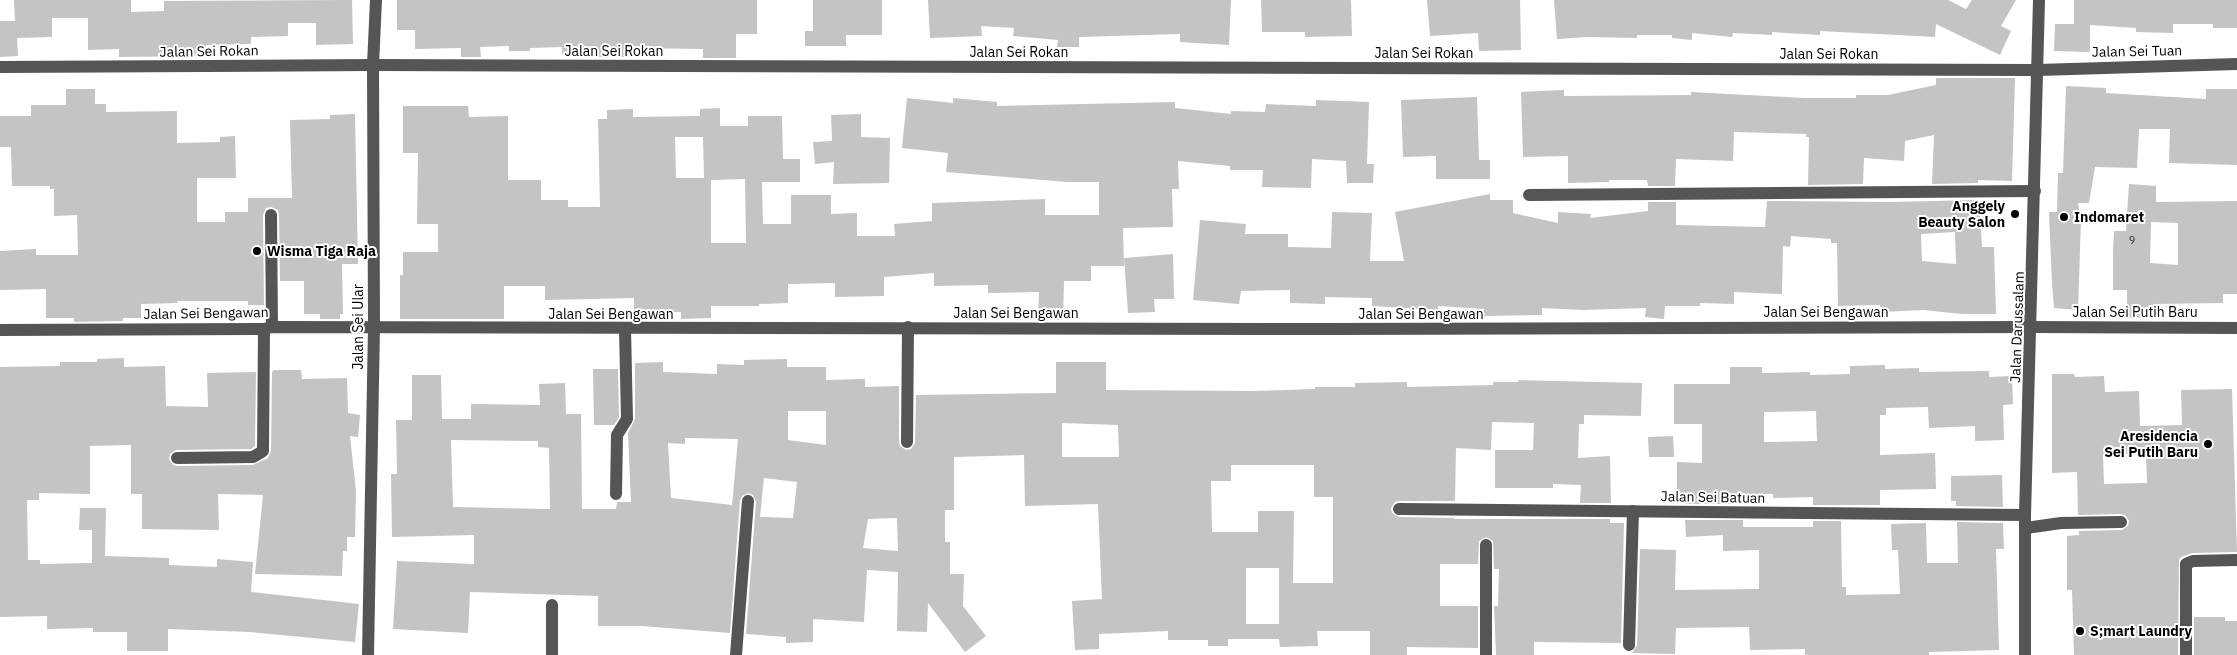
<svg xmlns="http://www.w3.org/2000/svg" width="2237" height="655" font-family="'IBM Plex Sans',sans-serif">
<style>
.building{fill:#c4c4c4;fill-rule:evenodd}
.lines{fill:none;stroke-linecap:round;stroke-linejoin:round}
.minor{stroke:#555;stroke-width:12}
.poi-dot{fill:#000;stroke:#fff;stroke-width:2}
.labels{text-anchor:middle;stroke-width:4;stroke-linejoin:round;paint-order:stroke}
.number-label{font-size:11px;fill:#313131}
.street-label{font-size:14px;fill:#000;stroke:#fff}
.poi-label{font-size:14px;font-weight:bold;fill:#000;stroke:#fff;text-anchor:start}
</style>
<rect width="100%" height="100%" fill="#fff"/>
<g class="building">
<path d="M14,0H131V12L164,11V1L352,0L353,44L316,45V23H288V36L251,37V44L206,45V56L119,57V49L88,50V18H52V37L17,38L18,56L0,57V21H15Z"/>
<path d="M397,0H757V34H736V58H703V49L633,48V57H592V54H562V47L530,48V51H509V46L480,47L481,57H461V48L415,49V30H397Z"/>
<path d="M813,0H882V35H846V46H805V31H813Z"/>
<path d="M928,0H1231L1229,45L1180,42V34L1079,37V47H1057L1058,40L1013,36L1014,28L981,26L982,36L930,38Z"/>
<path d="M1261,0H1351L1352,36L1305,37V32H1262Z"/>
<path d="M1427,0H1520L1521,50L1479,51L1478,33L1430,36Z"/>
<path d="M1554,0H1948L1966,9L1972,0H2016L2001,26L2011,31L2000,55L1936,24L1935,37L1820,31V35L1772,32V35L1733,33L1732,37L1692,33V40L1672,38V35H1637V38L1587,37L1557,39Z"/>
<path d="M2074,0H2237V28H2213V24H2173V33L2136,32V28L2090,25V52L2054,51L2055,24H2074Z"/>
<path d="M1936,78H2015L2012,181L1978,180V183L1932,184L1934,135L1905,141L1904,161L1864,158L1863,184L1808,185L1809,137H1806V134L1734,132L1733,161L1676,159L1675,186H1648L1647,180H1609V182L1568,183V156L1523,157L1521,92L1564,90V96L1691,95V92L1804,98H1856V95H1888L1936,85Z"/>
<path d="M2066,86L2106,88V93L2206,99V89H2237V165L2169,163L2170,129H2139L2137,168L2095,167L2089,203H2078L2081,220L2078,310L2054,308L2052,283L2049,212H2057L2058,173H2063Z"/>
<path d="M66,89H95V104H106V112L177,111V143L220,142V137L235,136L236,178H197V222H225V212H248V198H292L290,120L330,119V115L355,114L358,264H342L343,314H340V319H320V314H304V281H280L279,215L278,210L271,207L266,208L263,215L264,305H248V301H177L178,303L141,304V318H123V321L74,322V318H46V289L0,290V251L36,249V255H78L77,215L54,216V189H50V186H12L11,147H0V116H31V105H66Z"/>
<path d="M1477,97L1479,160H1490V179H1436V156L1403,157L1401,100Z"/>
<path d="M907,98L953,103V98L997,102V106L1175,102V108L1231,114V111L1265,112L1266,104L1316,106V100L1369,102L1367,164H1374L1373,183H1347L1346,161L1312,159L1311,188L1262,187L1263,170H1230V166L1178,161L1179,189H1172L1173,227L1123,228L1124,266H1091V281H1064L1063,320H1038L1039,292L988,293V285L934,286V273L884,277V296L835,297V283L788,284V303L759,304V306H711V318L681,319V312L634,313V298L545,300V286H504V319H400V275H403V252H438V224H417L418,153H403V106H468L469,117L508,116V180H541V200H568V207H600L598,119H607V110L633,109V117L700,116V109L720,108V126H748V116H782L783,159H800V182H762L763,224H791V195H831V214L857,213V236H895L894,224L932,221V203L1045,199V215H1099V182H1067L946,172L948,153L902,148ZM675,137H703L704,178H676ZM745,179L746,243H711V180Z"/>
<path d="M861,114V137L890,138L889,183L833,184L834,162L815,164L813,142L832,141L831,115Z"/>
<path d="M2129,184L2156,186V202L2237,201V294H2223V303L2156,304L2155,317L2127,318V290H2113V252L2114,231H2126ZM2151,222L2178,223V265L2150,263Z"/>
<path d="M1490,194V200H1513V213L1558,223V212L1591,214L1590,218L1648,211V202H1676V225L1765,227L1767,201L1889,202L1979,200L1982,247H1994L1996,314H1961L1924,310L1881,312L1880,305L1838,306L1837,243H1831V239L1791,236L1790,247L1783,246L1782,294L1734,292V304L1700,303V306H1665L1664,319L1645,317L1646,308L1583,310L1542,308V315L1484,316V309L1438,306V310L1372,306V298L1325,297V304L1290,303V290L1241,291L1239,304L1193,300L1200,220L1246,224L1245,234H1288V247L1331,248L1332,212L1372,213L1370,261H1404L1395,212ZM1955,232L1956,264L1922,261L1921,234Z"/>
<path d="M1173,254L1174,299H1154L1155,312L1128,313L1124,258Z"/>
<path d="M124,358V367L165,366L166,406L208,407L207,373L256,372L255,446L251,449L176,450L170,454L169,459L173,465L177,466L253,465L268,458L271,451L272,372L274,370H301L302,379L347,378L348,413L360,415L358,437L350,436L356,491L355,537H347V551H343L342,576L255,574L263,495L218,494L219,530L142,529V494H131V445L90,446V494L39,493V500H27L28,560H40V564L92,563V530H79L80,508H106L105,556L169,558V565L217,567V559L253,562L251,592L359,604L355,642L250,632L168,629V651H127V632H93V628L47,629V616L0,617V367L60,366V362H97V359Z"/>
<path d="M787,359V367H826V380L865,379V387L899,386V442L900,446L906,450L911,449L915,443L916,395L1056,393V362H1106V390L1253,391L1315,389V387H1355V383L1407,382V387L1493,385V382H1518V380L1642,383L1641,416L1584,415V424H1579L1578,458L1610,456L1611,503H1580L1581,485L1553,484V488H1495V450H1533L1534,423L1492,422L1491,450L1456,448L1455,501H1399L1395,502L1391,508L1392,513L1399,517L1454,518V519H1610V523H1624L1621,643L1534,642V655H1496L1494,606H1498L1499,569H1494L1493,541L1486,537L1479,541L1478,564H1440V606H1478V648L1407,647V655H1370V631H1317L1318,646L1280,647L1279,639H1228V646H1208V640H1168V631L1099,634V649L1075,650L1072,601L1102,599L1098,504L1025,506L1024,455L954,457V510H945V542H950V574H964L963,606L986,636L965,652L928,603L927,632L897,631L898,572L867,570L864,622L813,619V642L786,643V637L746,634L756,502L753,495L748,493L742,496L740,500L730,633L642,626H598V596L470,592L468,633L393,629L397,561L474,564V535L392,537L391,474H397L396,420H412V375H441L442,419H471V404L540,405L539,384L565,383L566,414H581L582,509H616L617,502H631L628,433L635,419V363L663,362V372L717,374V364L744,365V360ZM788,411H826V445L788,440ZM1062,423L1118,425L1119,457H1062ZM685,438L738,439L732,505L671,498L668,443L685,444ZM451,440L538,441V447L549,448L550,509L453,507ZM1231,465H1314V497H1333V583H1293L1294,511H1258V532H1212L1211,481H1231ZM764,478L797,482L793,518L760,517ZM897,518L898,551L863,548L868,519ZM1246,568H1279V624H1246Z"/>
<path d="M1885,365V369L1919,368V372L1989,371V377L2012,376L2013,404L2003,405L2004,440L1975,441V426L1929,428L1928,407L1886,408V415H1880V455L1935,453L1936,489L1880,490V505H1813V497L1773,498V494H1742V504H1685V500H1677V462L1702,463V424H1674V384H1730V367H1762V373L1810,372V375L1850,374V366ZM1816,411L1817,441L1764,442V412Z"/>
<path d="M593,369H618L619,417L614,425H594Z"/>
<path d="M2052,374H2074L2075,377L2104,376L2105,392L2139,391L2140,426L2182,425L2181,390L2232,389L2237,552L2192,553L2181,557L2179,560L2178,655H2074L2072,590H2067V536L2079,535V531L2122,530L2128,526L2129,521L2125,515L2121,514L2078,515L2077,472L2052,473ZM2146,453L2147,483L2104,484L2103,455Z"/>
<path d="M1673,436L1674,457H1649L1648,437Z"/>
<path d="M2002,475L2003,507L1956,506V501H1951V476Z"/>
<path d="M1685,520H1743V527H1813V521H1841L1842,587H1846V595L1900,594L1898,550H1892L1891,524L1926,523L1927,563H1958L1957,522L2003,523L2004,549H1996L1999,650L1929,652V655H1805V649L1750,650L1749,627L1676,628L1675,654L1632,653L1637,645L1640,549L1676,550L1675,590L1759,589V550L1723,551V535L1686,537Z"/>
<path d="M2194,617H2225V621H2237V655H2194Z"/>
</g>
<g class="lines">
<g class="minor">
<path d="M0,67L373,65L2038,70L2237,64"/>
<path d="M1529,195L2035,191"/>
<path d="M271,215L272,327"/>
<path d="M0,330L264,329L272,327L1327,329L2032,327L2237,328"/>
<path d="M907,442L908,327"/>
<path d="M177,458L253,457L263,451L264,329"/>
<path d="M616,494L617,435L627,419L625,329"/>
<path d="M1399,509L2025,515"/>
<path d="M2026,528L2061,523L2121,522"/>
<path d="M1629,645L1633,511"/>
<path d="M368,655L374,327L373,65L376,0"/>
<path d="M552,655V605"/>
<path d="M736,655L748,501"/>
<path d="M1486,655V545"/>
<path d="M2025,655V515L2039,0"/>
<path d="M2186,655V564L2193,561L2237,560"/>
</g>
</g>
<g class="poi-dot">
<circle cx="2015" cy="214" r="5"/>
<circle cx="2064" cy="217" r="5"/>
<circle cx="257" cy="251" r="5"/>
<circle cx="2208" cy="444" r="5"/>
<circle cx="2080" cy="631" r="5"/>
</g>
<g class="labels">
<g class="number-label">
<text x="2132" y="244">9</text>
</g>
<g class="street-label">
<text transform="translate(209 51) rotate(-1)" y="5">Jalan Sei Rokan</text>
<text x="614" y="56">Jalan Sei Rokan</text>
<text transform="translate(2137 51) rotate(-1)" y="5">Jalan Sei Tuan</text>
<text x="1019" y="57">Jalan Sei Rokan</text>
<text x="1424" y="58">Jalan Sei Rokan</text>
<text x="1829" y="59">Jalan Sei Rokan</text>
<text x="1826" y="317">Jalan Sei Bengawan</text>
<text x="2135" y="317">Jalan Sei Putih Baru</text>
<text transform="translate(206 313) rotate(-1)" y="5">Jalan Sei Bengawan</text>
<text x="1016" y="318">Jalan Sei Bengawan</text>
<text x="611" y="319">Jalan Sei Bengawan</text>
<text x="1421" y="319">Jalan Sei Bengawan</text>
<text transform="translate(358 327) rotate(-90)" y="5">Jalan Sei Ular</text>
<text transform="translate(2017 327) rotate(-88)" y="5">Jalan Darussalam</text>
<text transform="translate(1713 497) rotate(1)" y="5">Jalan Sei Batuan</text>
</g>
<g class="poi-label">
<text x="2005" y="211" text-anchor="end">Anggely<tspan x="2005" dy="16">Beauty Salon</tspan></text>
<text x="2074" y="222">Indomaret</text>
<text x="267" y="256">Wisma Tiga Raja</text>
<text x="2198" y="441" text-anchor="end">Aresidencia<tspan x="2198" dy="16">Sei Putih Baru</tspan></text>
<text x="2090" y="636">S;mart Laundry</text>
</g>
</g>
</svg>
